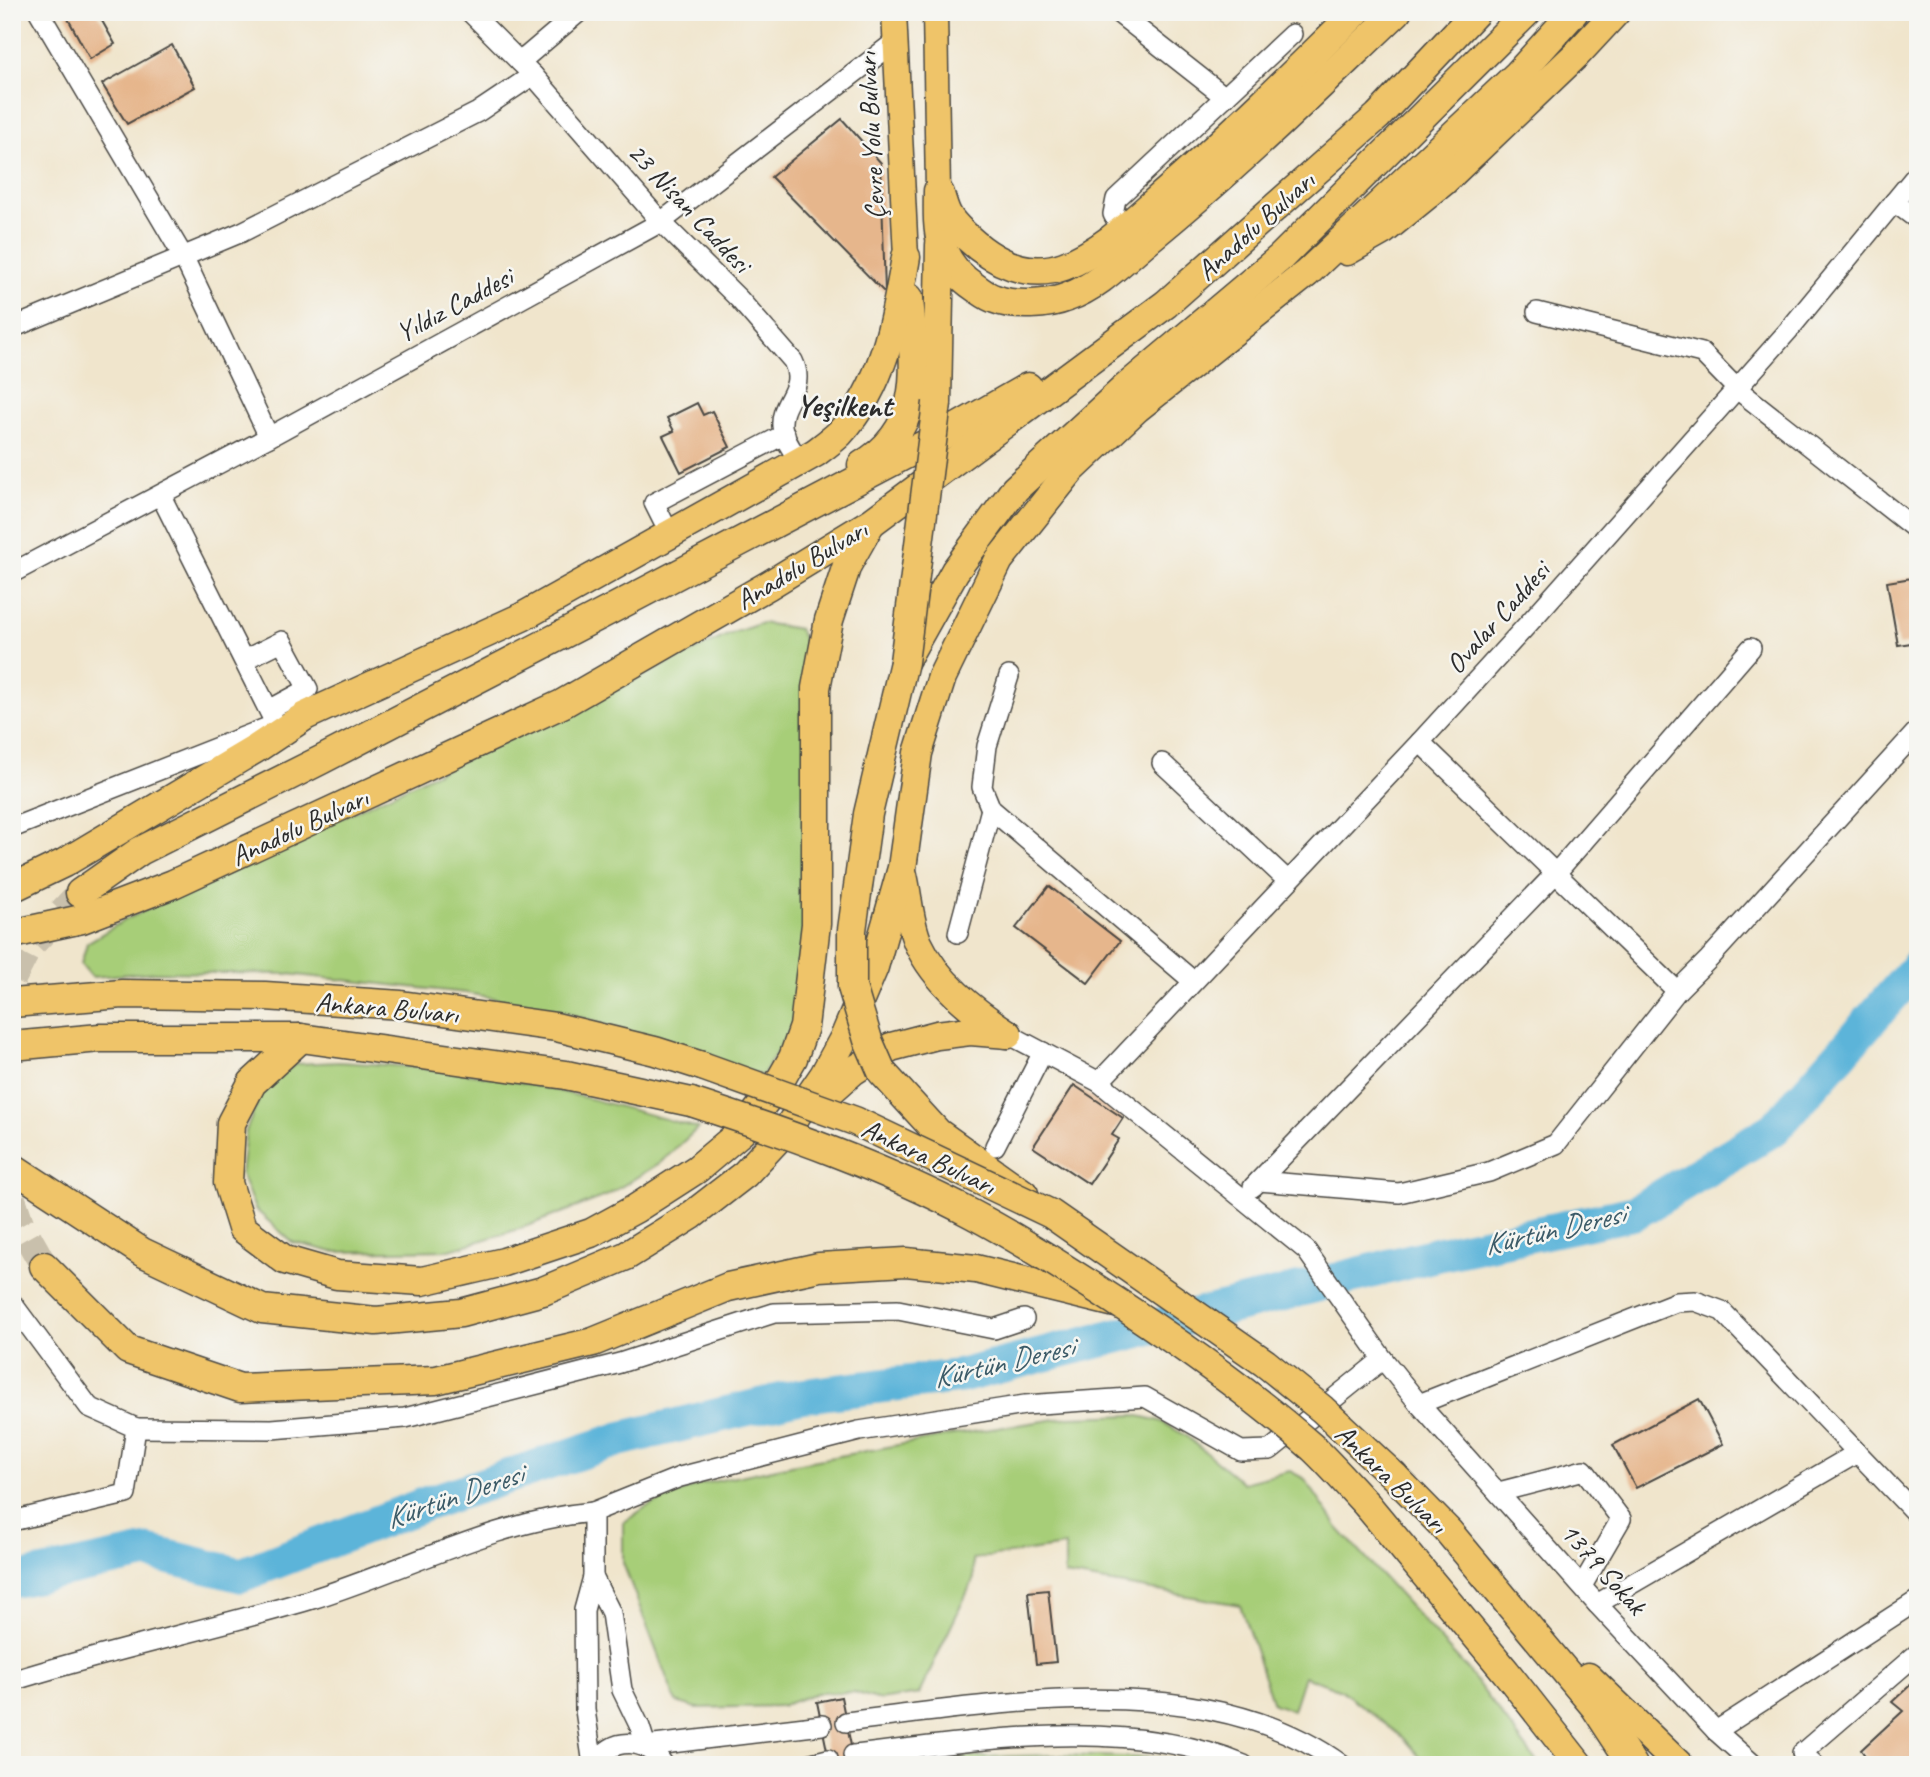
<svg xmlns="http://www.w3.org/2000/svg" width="1930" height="1777" font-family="Caveat,sans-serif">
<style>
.green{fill:#a7ce78;stroke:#697c52;stroke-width:2}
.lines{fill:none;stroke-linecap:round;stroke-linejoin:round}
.river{stroke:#5bb4d9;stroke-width:35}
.building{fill:#e6b68c}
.highway-tunnel{stroke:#c9c0ac;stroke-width:28;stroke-dasharray:28 14;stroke-linecap:butt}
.minor-casing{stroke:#494743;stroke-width:22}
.major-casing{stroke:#494743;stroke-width:27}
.highway-casing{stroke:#494743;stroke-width:31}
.minor{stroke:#fff;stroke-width:19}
.major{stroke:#efc469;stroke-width:24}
.highway{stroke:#efc469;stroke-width:28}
.highway-bridge-casing{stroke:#494743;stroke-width:31;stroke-linecap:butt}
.highway-bridge{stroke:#efc469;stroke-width:28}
.labels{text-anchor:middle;stroke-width:5;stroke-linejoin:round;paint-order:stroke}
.street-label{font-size:28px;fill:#2b2b2b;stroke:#f6f6f2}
.water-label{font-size:30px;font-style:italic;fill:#3c5b68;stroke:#f6f6f2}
.quarter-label{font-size:32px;font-weight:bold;fill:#2b2b2b;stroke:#f6f6f2}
</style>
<rect width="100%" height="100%" fill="#f6f6f2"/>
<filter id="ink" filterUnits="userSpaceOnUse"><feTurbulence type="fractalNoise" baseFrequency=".0143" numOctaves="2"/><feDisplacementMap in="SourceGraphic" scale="14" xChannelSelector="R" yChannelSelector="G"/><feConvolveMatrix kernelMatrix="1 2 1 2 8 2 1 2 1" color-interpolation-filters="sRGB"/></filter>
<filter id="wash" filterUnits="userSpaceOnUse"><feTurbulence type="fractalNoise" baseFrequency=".00686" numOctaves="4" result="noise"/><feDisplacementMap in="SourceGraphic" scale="28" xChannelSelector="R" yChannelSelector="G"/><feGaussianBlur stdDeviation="1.57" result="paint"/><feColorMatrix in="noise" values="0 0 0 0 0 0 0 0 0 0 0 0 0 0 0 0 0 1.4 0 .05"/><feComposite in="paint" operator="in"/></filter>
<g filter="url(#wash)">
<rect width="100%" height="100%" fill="#f0e5cc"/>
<g class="green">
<path d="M762,623L799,629L810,654L805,919L796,1021L762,1076L562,1011L466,993L287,974L157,972L92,977L81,964L87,943L125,920L730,634Z"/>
<path d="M339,1062C392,1065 446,1069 499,1078C566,1091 633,1110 698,1128L660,1163L606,1196L519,1229L450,1250L333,1252L292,1242L255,1209L241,1174L246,1131L264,1086L296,1064Z"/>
<path d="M1135,1415L1160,1421L1186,1436L1243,1483L1290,1471L1305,1479L1338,1528L1467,1669L1539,1765H1427L1402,1737L1341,1690L1304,1676L1293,1710L1273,1704L1240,1605L1065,1575V1546L973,1559L974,1578L919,1694L880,1700L854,1692L816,1693L781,1706L697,1708L676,1702L623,1563V1523L646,1507L698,1485L796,1464L952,1435L1070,1417Z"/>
<path d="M1055,1755L1164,1758L1175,1765H874L912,1759Z"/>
</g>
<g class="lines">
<path class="river" d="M12,1581L148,1552L241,1575L428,1503L620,1439L800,1396L961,1376L1434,1255L1634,1213L1775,1128L1918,966"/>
</g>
<g id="blocks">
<g class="building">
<path d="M68,12H97L115,44L90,59L66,15Z"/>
<path d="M172,45L195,87L127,124L102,84Z"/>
<path d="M842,119L881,163L885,293L771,177Z"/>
<path d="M697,403L703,415L712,411L730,447L681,472L663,436L674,431L667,418Z"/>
<path d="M1918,577V642L1898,645L1887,582Z"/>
<path d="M1049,886L1120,941L1088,983L1016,928Z"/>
<path d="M1074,1085L1123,1118L1112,1135L1119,1139L1089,1184L1033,1147Z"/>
<path d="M1699,1399L1723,1444L1636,1488L1613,1445Z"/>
<path d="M1048,1590L1056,1662L1036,1664L1028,1592Z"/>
<path d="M1918,1678V1765H1872L1861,1750L1903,1711L1892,1702Z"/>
<path d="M841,1697L855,1765H830L817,1702Z"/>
</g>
</g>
</g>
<g filter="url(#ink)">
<use href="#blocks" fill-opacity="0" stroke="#494743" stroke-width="2"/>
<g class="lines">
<g class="highway-tunnel">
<path d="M12,979L28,948L80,893"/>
<path d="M12,1199L20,1223L44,1266"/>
</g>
<g class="minor-casing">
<g id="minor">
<path d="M39,12L183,256L269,437"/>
<path d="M470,12L533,75L661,222L739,299L793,361C807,390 780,400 782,426C784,440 793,451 800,462"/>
<path d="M1117,12L1225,97"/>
<path d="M520,62L579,12"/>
<path d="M1894,202L1918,220"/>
<path d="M1122,231L1113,214L1116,199L1292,34"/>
<path d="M1537,312L1702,353L1737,389L1918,531"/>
<path d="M12,328L242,232L478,112L533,75"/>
<path d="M161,496L280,733"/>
<path d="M670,535L654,503L785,434"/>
<path d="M12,573L269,437L661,222L896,41"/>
<path d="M244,660L282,641L308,689L269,710"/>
<path d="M1009,676L987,746L982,787L991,809L1193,981"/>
<path d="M1420,742L1677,991"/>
<path d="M1162,763L1288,881"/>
<path d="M12,828L276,724"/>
<path d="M958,933L991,809"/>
<path d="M1008,1034L1099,1082L1306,1250L1383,1359L1419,1404L1597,1604L1716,1731L1754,1765"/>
<path d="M1099,1082L1420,742L1529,623L1788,331L1918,173"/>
<path d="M995,1146L1043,1052"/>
<path d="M1259,1181L1399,1193L1489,1172L1556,1144L1677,991L1709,959L1918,730"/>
<path d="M1253,1187L1556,873L1751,648"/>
<path d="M12,1303L89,1407L136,1428L126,1494L12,1521"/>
<path d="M1419,1404L1676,1302L1695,1301L1722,1311L1918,1516"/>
<path d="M136,1428L272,1429L405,1418L620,1363L774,1313L898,1310L994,1329L1024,1319"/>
<path d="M1499,1492L1584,1470L1621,1519L1582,1586"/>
<path d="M593,1577L611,1613L622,1690L640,1727L646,1746L822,1725"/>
<path d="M1597,1604L1857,1453"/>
<path d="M12,1681C110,1650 211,1629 309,1600C404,1571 493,1521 593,1512"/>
<path d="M846,1722C1000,1703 1208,1666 1342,1765"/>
<path d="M1716,1731L1918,1600"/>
<path d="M853,1755C974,1741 1129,1715 1244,1765"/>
<path d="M593,1765L585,1710L584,1610L593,1577V1512L680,1477L859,1431L1025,1405L1145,1397L1241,1451L1270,1450L1383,1359"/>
<path d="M595,1765C611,1735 647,1738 664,1765"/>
<path d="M804,1765L828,1759"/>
<path d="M1815,1765L1802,1753L1918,1653"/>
</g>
</g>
<g class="major-casing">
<g id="major">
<path d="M894,12L906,257"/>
<path d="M935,12L938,191"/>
</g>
</g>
<g class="highway-casing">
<g id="highway">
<path d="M938,191C937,234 937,262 976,288C982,292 988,297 995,299C1015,307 1048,305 1068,297C1099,286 1124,259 1150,238C1236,168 1316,89 1397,12"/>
<path d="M940,194C942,201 944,208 947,214C952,224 961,231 968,238C994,262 1028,279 1064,266C1104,251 1136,218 1167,191C1232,134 1294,73 1356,12"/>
<path d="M1347,251L1384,230L1443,182L1577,54L1616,12"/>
<path d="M937,403L940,245"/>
<path d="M862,465C928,426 914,363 909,298"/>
<path d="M904,662L955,571L1015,489L1124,389L1281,257L1527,12"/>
<path d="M903,875C908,896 909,923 918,943C936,982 973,1011 1008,1034"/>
<path d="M12,888L64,863L257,748L305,716L522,617L815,453C823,447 833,440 840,433C884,386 896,317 906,257"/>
<path d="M80,893L140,851L321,760L610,610L960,426L1028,387"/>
<path d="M12,934L82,919L173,884L562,704L769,585L872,522L1166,304L1378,116L1476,12"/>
<path d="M12,1003L122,994L265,996L401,1005L556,1027L655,1051L702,1066"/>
<path d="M301,1038L252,1083L231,1123L228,1183L242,1228L285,1260L337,1275L422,1281L504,1262L591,1233L635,1209L697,1169L742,1131L777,1086L793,1058L804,1027L816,924V688L829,620L847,565L869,526"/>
<path d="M12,1046L100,1038H301L566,1075L691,1102"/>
<path d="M882,1072L938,1133L1024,1194"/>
<path d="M818,1102L853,1071L891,1047L937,1035L970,1031L1008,1034"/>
<path d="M12,1167L142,1252L262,1309L376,1321L461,1313L543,1291L626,1256L692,1215L745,1174L787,1129L824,1075L845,1036L874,967L902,868L918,753L942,677L999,560L1071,470L1137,408L1307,273L1518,74L1574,12"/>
<path d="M44,1266L128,1350L240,1388L436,1380L593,1342L728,1287L819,1267L906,1262L976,1269L1115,1303"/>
<path d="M1394,1476L1448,1531L1595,1707L1633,1765"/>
<path d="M1368,1506L1506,1672L1579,1765"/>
<path d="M1588,1677L1679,1765"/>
</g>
</g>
<use href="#minor" class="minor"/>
<use href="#major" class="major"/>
<use href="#highway" class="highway"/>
<g class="highway-bridge-casing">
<g id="highway-bridge">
<path d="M702,1066L855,1121L1051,1214L1265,1363L1322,1409L1394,1476"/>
<path d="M882,1072L868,1040L852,987V930L868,814L904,662L937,403"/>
<path d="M691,1102C787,1133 883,1167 972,1214C1025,1242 1076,1275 1126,1308C1191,1351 1255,1397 1313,1448C1332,1466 1350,1487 1368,1506"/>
</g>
</g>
<use href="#highway-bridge" class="highway-bridge"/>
</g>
</g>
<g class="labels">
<g class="street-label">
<text transform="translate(870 136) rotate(-93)" y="10">Çevre Yolu Bulvarı</text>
<text transform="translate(690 207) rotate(47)" y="10">23 Nisan Caddesi</text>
<text transform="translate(1255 225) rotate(-42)" y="10">Anadolu Bulvarı</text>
<text transform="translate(454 304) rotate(-28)" y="10">Yıldız Caddesi</text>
<text transform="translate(801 564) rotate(-31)" y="10">Anadolu Bulvarı</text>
<text transform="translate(1497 617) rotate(-48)" y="10">Ovalar Caddesi</text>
<text transform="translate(299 826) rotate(-25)" y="10">Anadolu Bulvarı</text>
<text transform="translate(387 1007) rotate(5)" y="10">Ankara Bulvarı</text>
<text transform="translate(929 1156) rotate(25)" y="10">Ankara Bulvarı</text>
<text transform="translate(1392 1478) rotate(44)" y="10">Ankara Bulvarı</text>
<text transform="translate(1604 1568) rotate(48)" y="10">1379 Sokak</text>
</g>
<g class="water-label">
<text transform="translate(1554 1229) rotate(-13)" y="10">Kürtün Deresi</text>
<text transform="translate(1003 1362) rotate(-13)" y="10">Kürtün Deresi</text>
<text transform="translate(454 1496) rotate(-19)" y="10">Kürtün Deresi</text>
</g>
<g class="quarter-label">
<text x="844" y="416">Yeşilkent</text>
</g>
</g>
<rect width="1930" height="1777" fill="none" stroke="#f6f6f2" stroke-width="42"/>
</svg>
